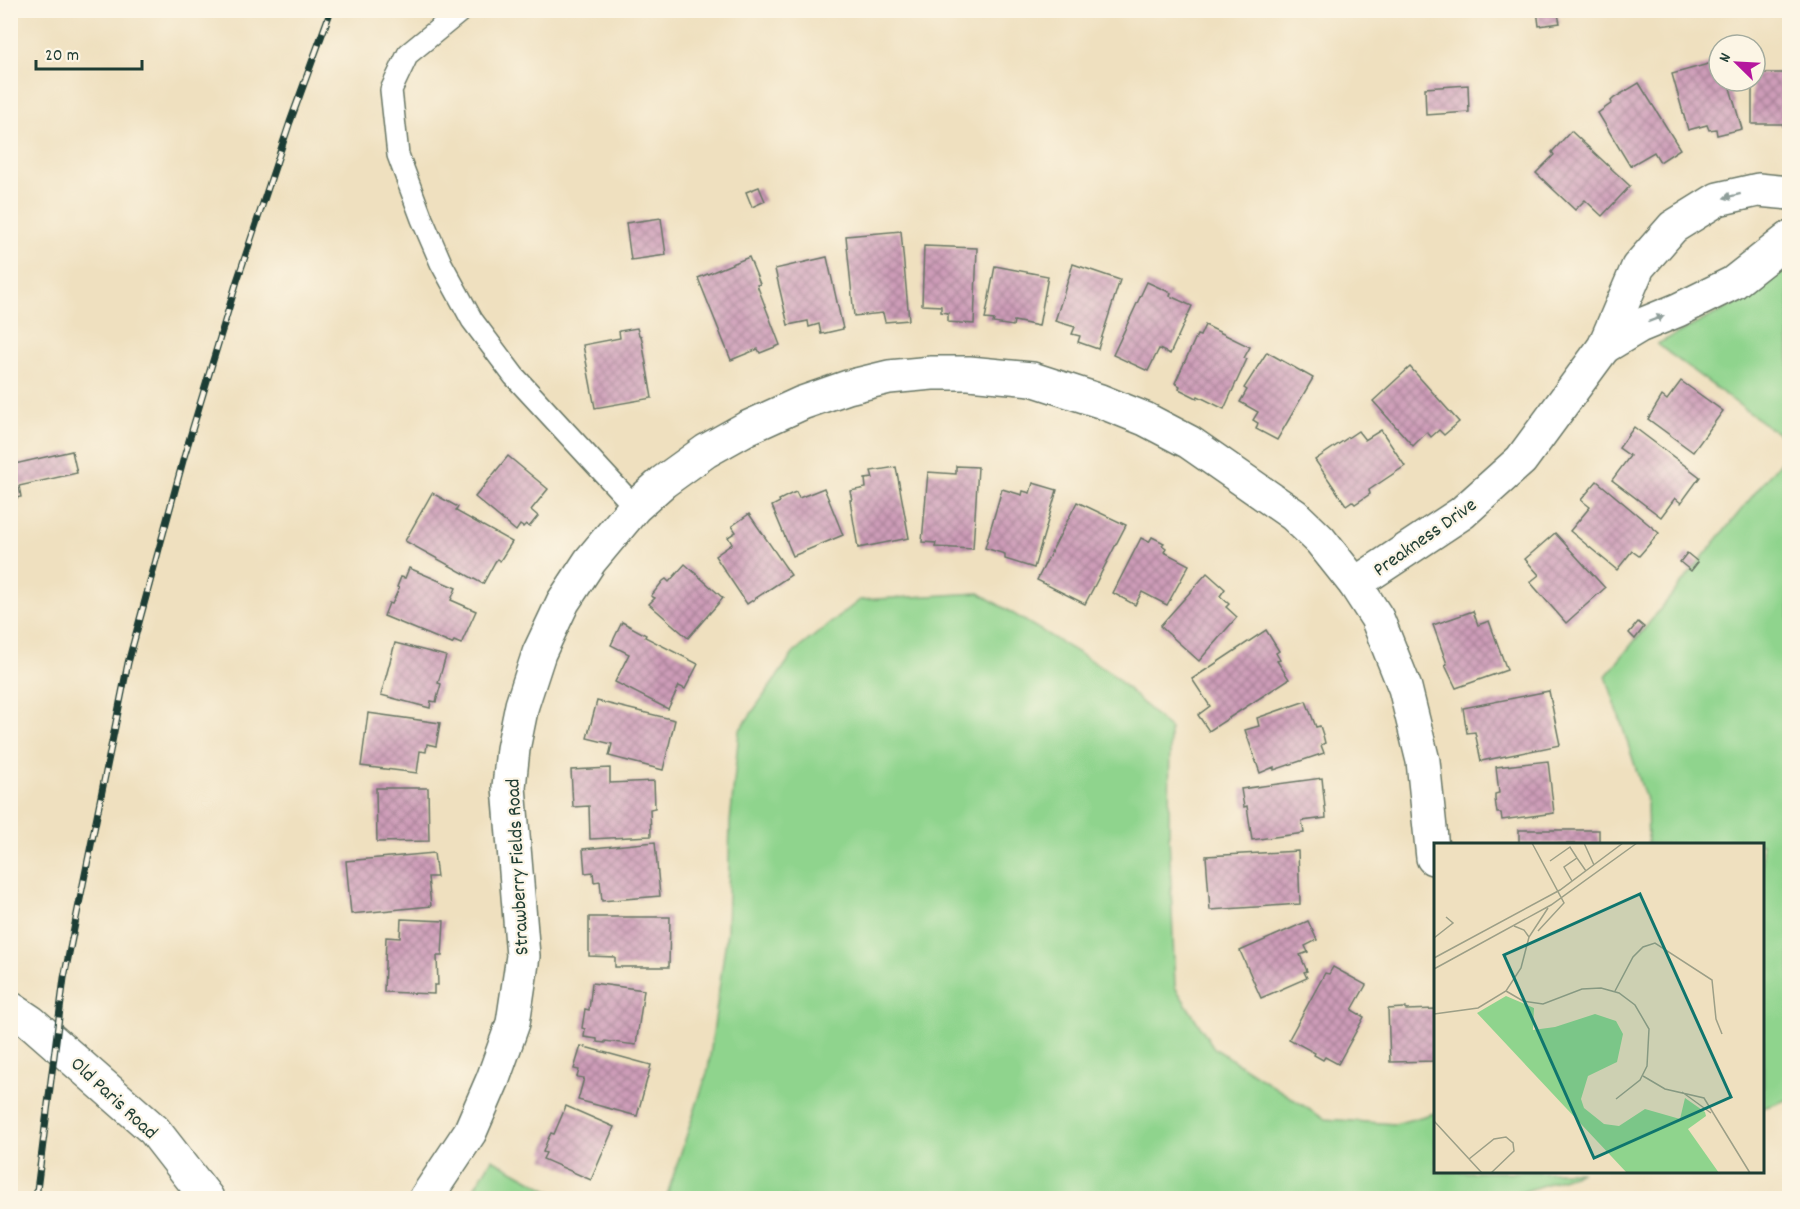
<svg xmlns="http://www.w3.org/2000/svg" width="1800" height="1209" font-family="Dekko,sans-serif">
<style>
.grass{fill:#8fd48d;stroke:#578860;stroke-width:1.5}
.building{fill:url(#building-cross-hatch)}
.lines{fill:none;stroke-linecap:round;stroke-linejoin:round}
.lane-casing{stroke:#687665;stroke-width:24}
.street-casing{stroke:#687665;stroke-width:36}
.secondary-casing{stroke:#687665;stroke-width:36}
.lane{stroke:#fff;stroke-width:21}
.street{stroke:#fff;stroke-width:33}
.secondary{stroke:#fff;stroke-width:33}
.rail-casing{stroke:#1f3d34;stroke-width:7}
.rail{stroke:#fcf5e5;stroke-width:4.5;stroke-dasharray:14;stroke-linecap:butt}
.oneway{fill:#8f9e9a}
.labels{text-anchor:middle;stroke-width:4.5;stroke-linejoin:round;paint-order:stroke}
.street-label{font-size:20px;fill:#1f3d34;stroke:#fcf5e5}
.inset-road{fill:none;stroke:#9c9f87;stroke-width:1.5}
.view{fill:#0f766e;fill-opacity:0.15;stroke:#0f766e;stroke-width:3}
.inset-edge{fill:none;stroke:#1f3d34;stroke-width:3}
</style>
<defs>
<pattern id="building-cross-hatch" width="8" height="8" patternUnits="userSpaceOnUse" patternTransform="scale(1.5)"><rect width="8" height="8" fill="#cd9cb8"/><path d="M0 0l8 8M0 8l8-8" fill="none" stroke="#a68096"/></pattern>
</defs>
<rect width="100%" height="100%" fill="#fcf5e5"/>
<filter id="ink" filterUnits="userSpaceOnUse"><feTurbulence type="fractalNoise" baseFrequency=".0167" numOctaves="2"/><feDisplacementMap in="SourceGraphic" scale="12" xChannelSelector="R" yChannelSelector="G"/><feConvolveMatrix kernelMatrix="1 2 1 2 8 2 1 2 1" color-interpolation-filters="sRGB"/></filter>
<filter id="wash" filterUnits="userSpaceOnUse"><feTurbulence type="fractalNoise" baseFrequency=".008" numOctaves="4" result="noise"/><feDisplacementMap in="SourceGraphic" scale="24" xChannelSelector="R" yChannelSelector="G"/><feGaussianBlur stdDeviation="1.35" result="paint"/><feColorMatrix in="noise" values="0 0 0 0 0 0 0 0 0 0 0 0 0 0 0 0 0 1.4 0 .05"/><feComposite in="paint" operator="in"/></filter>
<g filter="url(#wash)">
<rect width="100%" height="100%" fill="#efe0bf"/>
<g class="grass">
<path d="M1789,266V442L1657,344L1733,305Z"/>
<path d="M1789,451L1790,1099L1763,1108L1762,844H1648L1647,803L1606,676Z"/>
<path d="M979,593L1110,672L1170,729L1169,835L1175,987L1214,1048L1324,1119L1395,1124L1435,1113L1436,1172H1582L1505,1198H666L708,1070L727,931L730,823L739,731L795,651L860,600Z"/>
<path d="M492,1159L563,1198H468Z"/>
</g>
<g id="blocks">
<g class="building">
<path d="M1537,10H1557L1560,23L1539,26Z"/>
<path d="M1719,61V81H1728L1742,129L1717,135L1716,129L1709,130L1707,125L1688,130L1672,74Z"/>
<path d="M1755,73H1790V128H1783V124H1752V81H1755Z"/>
<path d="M1639,83L1680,149L1660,162L1654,152L1630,166L1598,113L1612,103L1611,101L1614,98Z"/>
<path d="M1468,85L1469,112L1426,115L1425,88Z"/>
<path d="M1571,131L1630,186L1602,216L1585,200L1575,210L1536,173L1554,155L1552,152Z"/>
<path d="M759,187L765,201L752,207L746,192Z"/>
<path d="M661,218L666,255L631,260L626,223Z"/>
<path d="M901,231L909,320L885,322L883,313L854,316L846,236Z"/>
<path d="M924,246L977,248L974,324L948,322V313L941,312V306L922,305Z"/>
<path d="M749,257L760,284L757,285L780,345L760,353L758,349L731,360L698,278Z"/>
<path d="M827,257L843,329L821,334L819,324L809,327L808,321L788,325L775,269Z"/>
<path d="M1073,264L1120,280L1098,349L1078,342L1080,336L1072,334L1075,327L1055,321Z"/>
<path d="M995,266L1048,276L1039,326L1014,321L1013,326L993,323L994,320L985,319Z"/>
<path d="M1147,282L1171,293L1170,296L1192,306L1170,354L1159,349L1148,371L1113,355Z"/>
<path d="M1205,325L1250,347L1244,358L1247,359L1224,409L1198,396L1197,398L1179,389L1180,386L1175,383L1197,335L1200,336Z"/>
<path d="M637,328L639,335L641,336L642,340L652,398L595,408L583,345L620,338L619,331Z"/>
<path d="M1267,352L1313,378L1277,440L1256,429L1258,423L1253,420L1258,412L1240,402L1247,390L1244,388Z"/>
<path d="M1410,367L1459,422L1444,435L1439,430L1431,437L1427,432L1413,446L1373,401Z"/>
<path d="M1681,381L1723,411L1693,452L1648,419L1662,396L1667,400Z"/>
<path d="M1634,427L1700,477L1681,503L1675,498L1661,517L1612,480L1630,456L1619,448Z"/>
<path d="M1381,430L1405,466L1369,490L1370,494L1355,504L1352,501L1346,505L1315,460L1358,431L1365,440Z"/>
<path d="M72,451L77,473L19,486L21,497L10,499V465Z"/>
<path d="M508,456L548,489L531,510L538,516L529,527L526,524L523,527L520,525L516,531L475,497Z"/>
<path d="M956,466L978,467L973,549L935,547L936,543L922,542L928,472L956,474Z"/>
<path d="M896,467L909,538L858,548L850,500H852L850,491L866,488L865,479L873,478L871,471Z"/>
<path d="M1597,481L1659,533L1639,556L1632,551L1617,570L1570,531L1590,507L1581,500Z"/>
<path d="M1033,483L1057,490L1034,568L1005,559V554L985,548L1002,489L1022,495L1023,491L1030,493Z"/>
<path d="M824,488L843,535L793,556L772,506L780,502L779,500L791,494L796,492L799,498Z"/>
<path d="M432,493L458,507L456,511L512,542L500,561L497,559L495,562L483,584L405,541Z"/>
<path d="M1077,502L1126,525L1085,604L1037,580Z"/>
<path d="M749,514L791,575L747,604L715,556L732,544L728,537L736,532L732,526Z"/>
<path d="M1555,533L1605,588L1566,623L1530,582L1539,575L1525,559Z"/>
<path d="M1152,537L1164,543L1162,545L1166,548L1164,552L1189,565L1167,605L1142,592L1135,605L1113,593L1141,538L1149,542Z"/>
<path d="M1687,553L1698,562L1691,571L1680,562Z"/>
<path d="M685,564L723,598L688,638L649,604L655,598L651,596L663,581L666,579L669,582Z"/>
<path d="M409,568L456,588L451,600L476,611L461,644L454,641L452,644L384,616L389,603L392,604L399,588L397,587L401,577L405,578Z"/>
<path d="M1207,573L1225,589L1220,596L1229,604L1226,607L1237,617L1199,661L1160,626Z"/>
<path d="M1473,611L1478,625L1489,621L1507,670L1456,688L1445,665L1447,664L1433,625Z"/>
<path d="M622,622L646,635L645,637L698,664L685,689L679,686L668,709L615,682L629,654L611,645Z"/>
<path d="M1638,622L1644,627L1635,639L1629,633Z"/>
<path d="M1266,630L1279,651L1276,653L1280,660L1277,661L1289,679L1209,731L1198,715L1210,706L1192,679Z"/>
<path d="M395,643L446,656L438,683L441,684L436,702L431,701L430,708L381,695Z"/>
<path d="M1549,691L1560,745L1481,761L1475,732L1467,733L1463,708Z"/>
<path d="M597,701L675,720L663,770L609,756L612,744L587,738Z"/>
<path d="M1306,701L1316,727L1320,726L1323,735L1325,743L1321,745L1324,753L1274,770V767L1260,773L1245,730L1259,726L1257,718Z"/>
<path d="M368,713L440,723L436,746L427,744L426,752L420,751L417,773L361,766Z"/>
<path d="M1548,761L1554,813L1502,820L1501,813H1497L1495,799V794L1499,793L1496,767Z"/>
<path d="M610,768V783L654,781L655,808L650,809L651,836L590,839L589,806L573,807L571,770Z"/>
<path d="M1322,778L1326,818L1302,821L1304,833L1252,840L1247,806L1244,807L1241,789Z"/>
<path d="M376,788H428L429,841L377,842Z"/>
<rect x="1519" y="830" width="80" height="14"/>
<path d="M655,842L660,896L602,901L600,881L594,882L593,872L585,873L583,849Z"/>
<path d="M1298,851L1300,904L1210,910L1206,856Z"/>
<path d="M434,853L437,877H428L431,906L351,914L346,861Z"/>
<path d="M589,917H670L669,967H615V957L589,956Z"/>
<path d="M401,919L444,921L442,956H437L438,985H434V994L384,992L386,937L400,938Z"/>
<path d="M1308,921L1317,940L1305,946L1308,952L1300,955L1307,971L1304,972L1307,978L1261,998L1240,951Z"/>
<path d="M1333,967L1366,985L1352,1010L1364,1017L1338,1064L1325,1057L1323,1060L1314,1055L1315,1053L1289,1039L1325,973L1329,974Z"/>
<path d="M592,983L644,990L636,1045L605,1041V1043L597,1042V1039L584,1037L585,1029L582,1028L585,1009L589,1010Z"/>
<path d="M1403,1008H1406V1010L1436,1009V1061L1390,1062L1388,1009Z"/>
<path d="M581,1046L651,1065L637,1116L578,1100L584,1078L577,1077L579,1070L574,1069Z"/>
<path d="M566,1106L614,1127L591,1180L543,1159L546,1153L543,1152L547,1141L551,1133L554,1134Z"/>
</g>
</g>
</g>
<g filter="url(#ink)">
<use href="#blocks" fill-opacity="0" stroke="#687665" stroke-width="1.5"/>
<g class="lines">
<g class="lane-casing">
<path id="lane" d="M462,10L408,54L391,90L398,155L422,219L441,263L472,320L514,376L635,507"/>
</g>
<g class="street-casing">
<g id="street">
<path d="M1604,347L1639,326L1678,310L1733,283L1790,238"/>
<path d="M1355,584L1462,513L1521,460L1604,347L1638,267L1673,227L1718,199L1758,190L1790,193"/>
<path d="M426,1198L470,1132L493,1079L513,1023L523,956L509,787L513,749L522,705L539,653L563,602L590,561L635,507L663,482L706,451L747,428L802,403L848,387L889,377L932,373H969L1032,379L1100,401L1145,419L1189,442L1294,515L1320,540L1355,584L1377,618L1405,688L1423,761L1433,858"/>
</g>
</g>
<g class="secondary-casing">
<path id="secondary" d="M10,1008L31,1022L154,1130L207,1198"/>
</g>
<use href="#lane" class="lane"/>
<use href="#street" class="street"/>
<use href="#secondary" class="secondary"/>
<g class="rail-casing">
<path id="rail" d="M36,1198L64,978L128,663L184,457L237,281L290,122L331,10"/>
</g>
<use href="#rail" class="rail"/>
</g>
<defs><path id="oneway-solid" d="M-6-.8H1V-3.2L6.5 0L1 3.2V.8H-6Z" transform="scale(1.5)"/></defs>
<g class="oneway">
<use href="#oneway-solid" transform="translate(1732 196) rotate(166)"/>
<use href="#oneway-solid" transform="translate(1656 319) rotate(-21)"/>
</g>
</g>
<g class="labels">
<g class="street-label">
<text transform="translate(1424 536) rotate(-35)" y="7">Preakness Drive</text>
<text transform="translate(516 867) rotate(-93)" y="7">Strawberry Fields Road</text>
<text transform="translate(115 1097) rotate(43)" y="7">Old Paris Road</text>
</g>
</g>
<g transform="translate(1434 843)">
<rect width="330" height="330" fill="#efe0bf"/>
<path d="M72,153L100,165L99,187L121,184L161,171L182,178L189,191L183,219L154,233L147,256L150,265L170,281L185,283L211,266L246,276L251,255L271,269L272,273L254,286L285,330H193L43,170Z" fill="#8fd48d"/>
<path class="inset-road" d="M98,0L130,60L104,88M150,0L160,22M116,18L136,4L143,15M138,38L130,24L143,15L152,28M80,83L90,87L95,94M0,95L19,80L12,74M0,115L126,47L189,0M0,126L117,62L203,0M72,148L89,158L109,161L148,146L167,145L185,150L201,162L215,186L213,223L206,237L182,256M181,148L199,114L209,104L221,100L278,137L282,176L288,191M0,171L44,165L72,148L87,125L95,94L114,65M209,233L231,246L270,255L316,330M248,249L277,270M0,278L48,330M35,316L60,296L72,294L79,300L80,308L57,330"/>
<path class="view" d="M206,51L297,254L160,315L70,112Z"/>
<rect width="330" height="330" class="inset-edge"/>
</g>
<rect width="1800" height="1209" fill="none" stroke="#fcf5e5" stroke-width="36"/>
<g transform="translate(1737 63) rotate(294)"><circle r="28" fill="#fcf5e5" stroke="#a4ab9e" stroke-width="1.5"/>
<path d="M0-4.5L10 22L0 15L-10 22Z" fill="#b5179e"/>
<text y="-9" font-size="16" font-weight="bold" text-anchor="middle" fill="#1f3d34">N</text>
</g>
<path d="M36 60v9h106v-9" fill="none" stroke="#1f3d34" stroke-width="3"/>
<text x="45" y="60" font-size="18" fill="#1f3d34" stroke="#fcf5e5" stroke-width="4.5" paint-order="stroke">20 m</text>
</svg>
